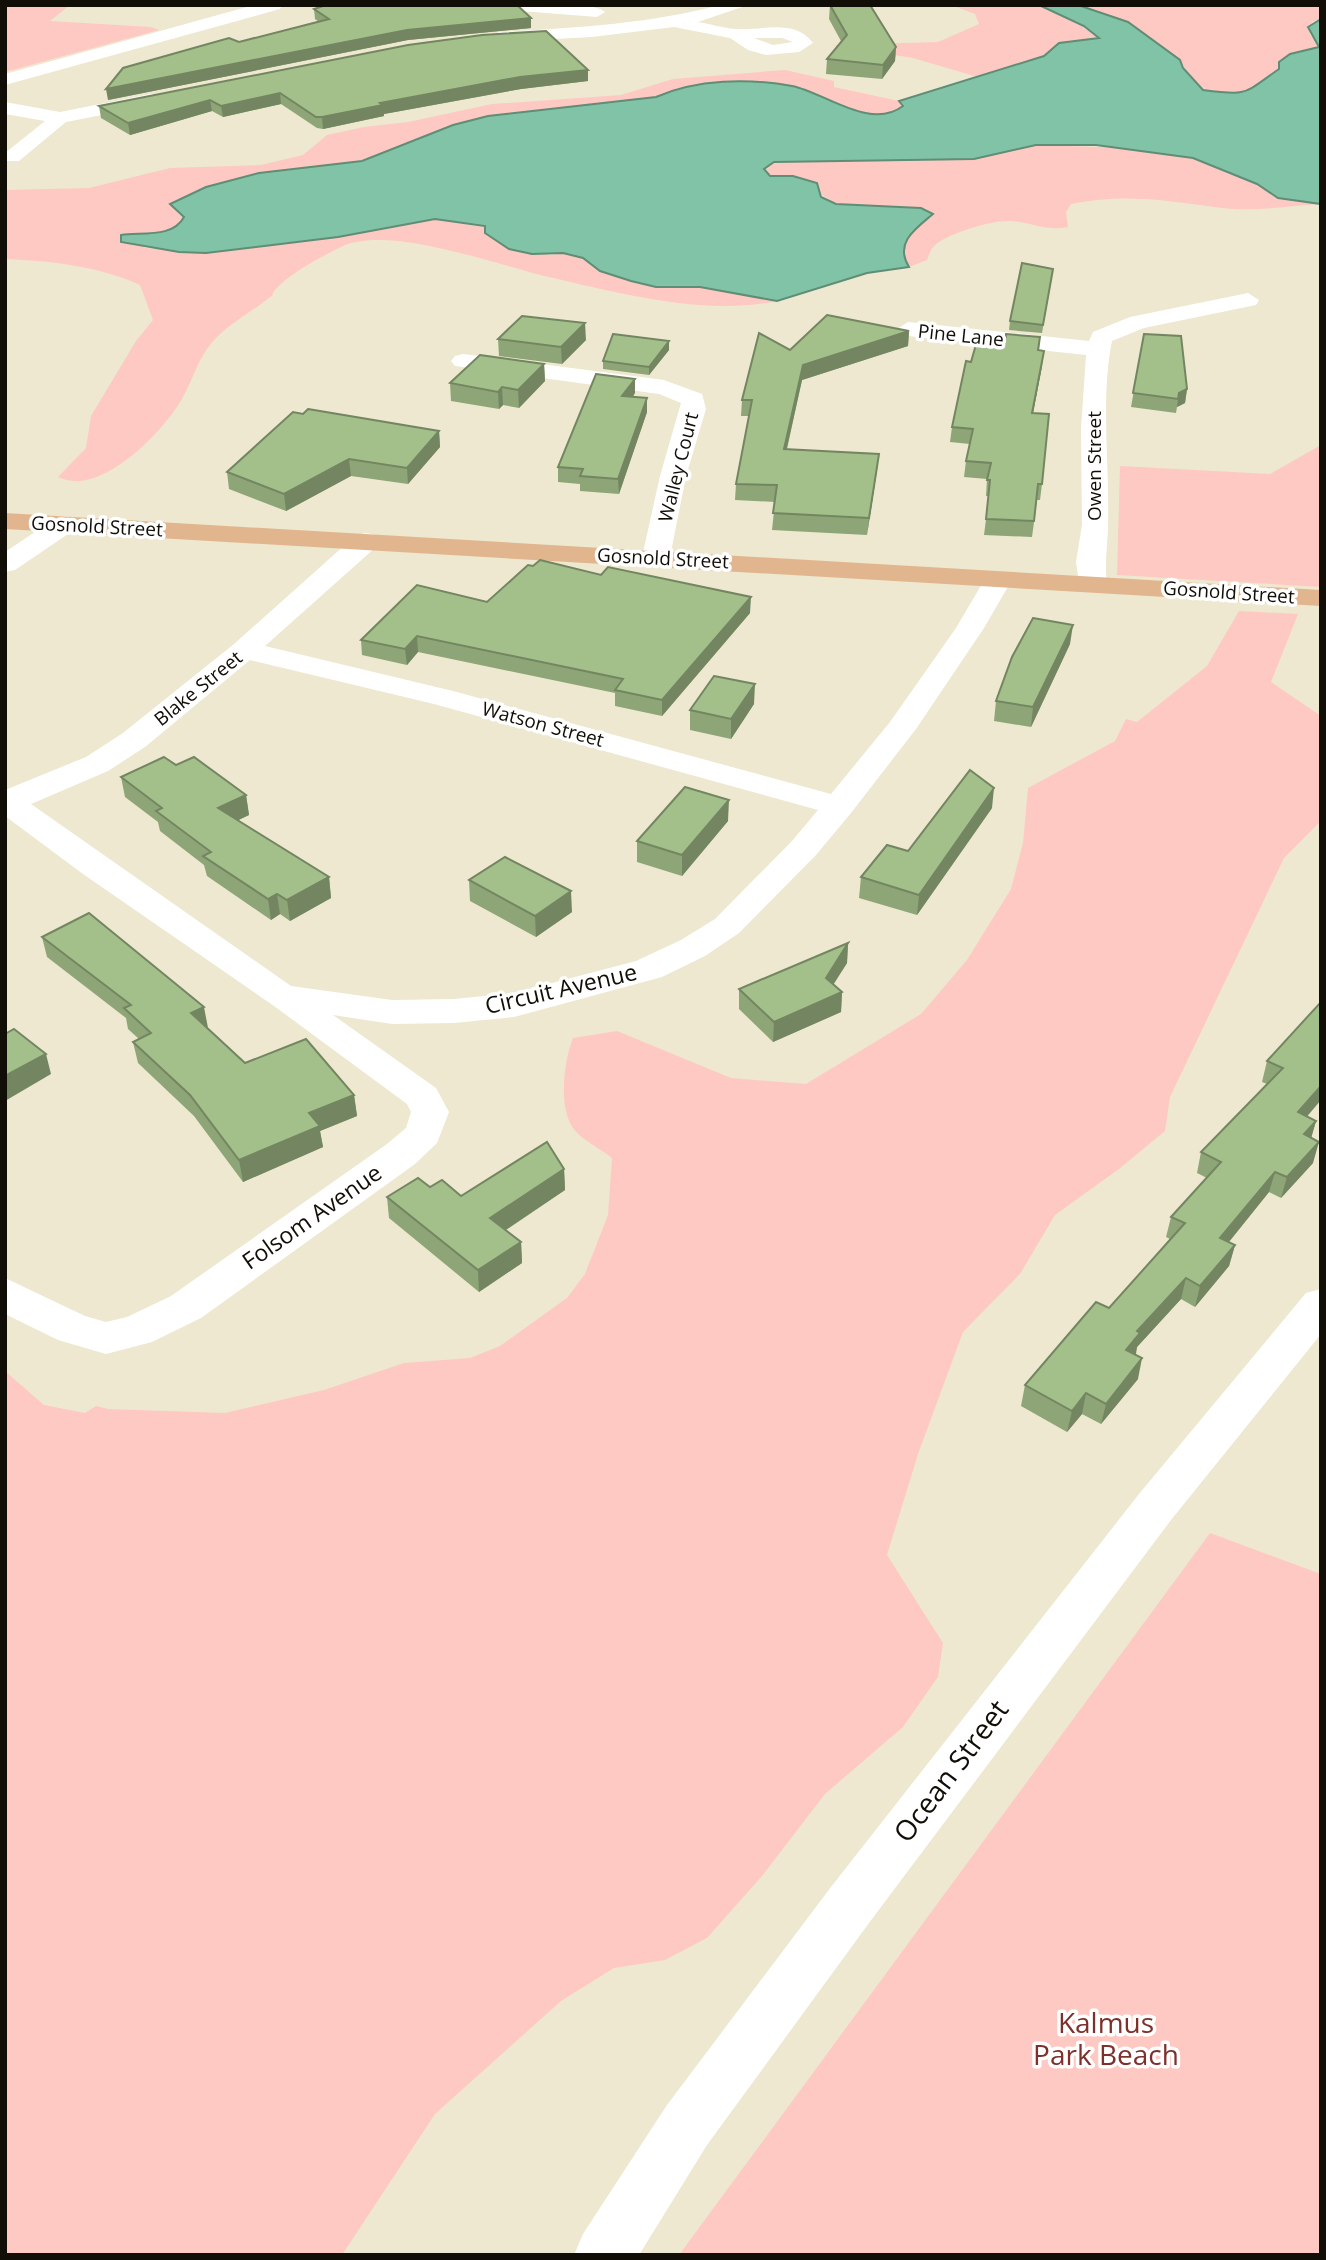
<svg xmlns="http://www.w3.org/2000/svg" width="1326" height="2260" font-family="'Open Sans',sans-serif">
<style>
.green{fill:#fec9c2}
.water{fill:#81c3a6;stroke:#5f8d76;stroke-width:2}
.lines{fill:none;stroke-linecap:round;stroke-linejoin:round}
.minor{fill:#fff;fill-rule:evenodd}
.major{fill:#e1b68e;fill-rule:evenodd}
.wall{fill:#8da577}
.shaded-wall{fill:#738661}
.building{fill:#a4c08a;stroke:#738661;stroke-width:2}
.labels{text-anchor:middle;stroke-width:7;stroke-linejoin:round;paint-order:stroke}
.far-street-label{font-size:19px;fill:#100e07;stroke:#fff}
.street-label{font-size:23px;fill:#100e07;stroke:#fff}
.near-street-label{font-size:28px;fill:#100e07;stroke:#fff}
.near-park-label{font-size:28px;fill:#7e302b;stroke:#fff}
</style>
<rect width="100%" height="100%" fill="#eee8d0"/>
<g class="green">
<path d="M5,5H70L50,21L151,27L159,30L5,72Z"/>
<path d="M951,5H1039L1084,26L1100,38L1059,43L1044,56L981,78L913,58L832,45L938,42L979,24L975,14Z"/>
<path d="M1071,5H1321V19L1312,22L1310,34L1320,47L1292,54L1280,69L1251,91L1241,95L1203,90L1183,68Z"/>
<path d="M785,70L834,81V87L899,101L904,106C878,125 838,106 812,95C806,92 800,88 793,87C748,81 697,78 656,97L487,116L453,125L362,161L259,173L206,187L170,204L184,218C172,237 142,232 122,235L145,248L206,253L338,237L435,219L451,221L485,226L550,255L563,253L583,258L600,271L631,281L657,287H700L777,301C705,316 623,294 553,278C502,267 388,223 341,247C321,257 290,273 275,290C270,296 276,293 269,298C250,313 233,321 215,339C198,357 194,378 182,399C162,433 100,498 58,477L86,448L91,416L136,341L153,320L140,285C99,266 51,261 5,259V190L89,188L170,168L261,165L303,155L327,135L364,127L408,122L492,104L621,95L673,79Z"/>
<path d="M1036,145L1130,148L1193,158L1257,184L1278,198L1320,204C1289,206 1254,212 1222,208C1165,201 1129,193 1071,204L1066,212L1068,227C1044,232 1030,221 1008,221C989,221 955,232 939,242C931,247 930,253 927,260L909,267C894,243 914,229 932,215L921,208L836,204L793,176H770L763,169L774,162L974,159Z"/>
<path d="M1321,445V587L1117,575L1120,466L1270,474Z"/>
<path d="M1239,611L1298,614L1271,682L1321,716V821L1284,858L1170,1097L1165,1131L1119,1169L1055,1215L1020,1274L963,1332L918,1454L887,1555L943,1643L938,1677L903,1727L825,1794L762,1876L707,1938L665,1960L614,1968L561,2001L435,2114L342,2255H5V1371L44,1405L85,1413L96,1406L108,1409L225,1413L324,1390L404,1363L470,1358L500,1346L567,1298L585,1274L608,1215L612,1158C601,1149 580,1139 573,1128C558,1106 564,1061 573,1038L617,1031L731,1078L806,1084L921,1014L967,960L1011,889L1023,843L1028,788L1115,741L1126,719L1137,722L1207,666Z"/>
<path d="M1210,1533L1321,1574V2255H679Z"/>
</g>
<path class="water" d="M1039,5H1078L1128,22L1180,60L1183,68L1203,90C1249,96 1243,94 1279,69V62L1290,54L1319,47L1308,27L1321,19V204L1278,198L1257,184L1193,158L1096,145H1036L974,159L774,162L764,169L770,176H793L817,183L821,197L836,204L921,208L933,214C915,229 894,243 909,267L867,273L777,301L700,287H656L631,281L600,271L583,258L563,253L532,254L509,249L485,233V226L435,219L338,237L206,253L179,252L121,242V235C142,232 173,238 184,217L170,204L206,187L259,173L362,161L453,125L488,116L656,97C697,79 748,78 792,86C824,92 870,131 903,106L899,101L1044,56L1059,43L1099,38L1084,26Z"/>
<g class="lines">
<g class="minor">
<path d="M254,5H282L280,9L5,85V74Z"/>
<path d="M500,5C520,5 593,0 605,12L597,17L508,10Z"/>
<path d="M720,5H748L698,22C710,24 723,28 735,29C762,31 794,18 813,43L799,52L766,55L748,50L730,38L674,27L592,37L499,42L490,37L499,32C574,28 648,24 720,5ZM754,38H782L793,42L773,45Z"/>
<path d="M151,94L158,96L160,100L158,104L66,122L19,161H5V153L45,121L5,114V102L60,112Z"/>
<path d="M1248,293L1259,300L1256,305L1144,328L1112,341C1100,402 1110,463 1108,524C1108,545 1104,562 1107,583L1103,589L1093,591L1083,589L1079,583L1076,562L1082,525L1081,429L1086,355L908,336L897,329L908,322L1089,341L1093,332L1130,317Z"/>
<path d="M463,354L664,380L702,394L706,409L686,476L670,557L666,563H646L642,557L660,476L681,403L659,394L455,366L451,361L455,356Z"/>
<path d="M65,516L74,518L78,524L74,530L15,570L5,572V552L56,518Z"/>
<path d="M366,533L376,535L380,541L376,547L265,646L453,691L831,794L890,722L956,628L989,572H1009L1013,578L984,628L916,729L851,813L816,855L739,933L705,956L662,977L514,1017L454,1023L392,1024L333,1015L436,1088L449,1112L437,1143L415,1164L201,1318L152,1342L106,1354L58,1340L5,1314V1278L85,1316L106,1322L127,1317L171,1296L387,1144L406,1128L411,1112L407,1104L274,1006L83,874L5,816V790L86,757L123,733L234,644L356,535ZM250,660L434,704L818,810L792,841L715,919L681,940L636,961L514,993L454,999L392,1000L291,986L31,804L108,771L145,747Z"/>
<path d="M1321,1289V1334L1171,1520L869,1923L707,2145L639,2255H574L583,2234L667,2105L831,1887L1139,1494L1306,1293Z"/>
</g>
<path class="major" d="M5,513L1321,590V606L5,529Z"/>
</g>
<g class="wall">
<path d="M830,5L896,47L895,61L882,79L826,74L827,59L841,41L829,19Z"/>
<path d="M314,9L531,28L408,40L108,100L239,42L319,22L315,19Z"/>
<path d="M588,70V81L521,89L384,114V116L323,129L317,128L281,104L223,117L212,111L130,135L101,118L99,106Z"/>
<path d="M1052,277L1042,333L1009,330L1010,321Z"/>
<path d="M909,331L908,346L802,380L787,449L879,454L877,470L867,535L772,530L775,502L735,500L736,484L749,416H741L742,400L790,350Z"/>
<path d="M1144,334L1187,389L1185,403L1177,407L1176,413L1131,407Z"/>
<path d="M1040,337L1039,350L1042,366L1033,413L1042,484L1040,500H1037L1032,537L984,535L989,496H986L987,479L964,477L966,461L970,444L950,442L952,427L1005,343Z"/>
<path d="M498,339L586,340L562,364L499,356Z"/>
<path d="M669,341V350L649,375L603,369V361Z"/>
<path d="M544,364L545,381L519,408L503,405L499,409L451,401L450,383Z"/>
<path d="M635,393L633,397L647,398V412L619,494L580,491V484L558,482V467Z"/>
<path d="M439,431L440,447L408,484L351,476L286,511L229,489L227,472Z"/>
<path d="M487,602L750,613L662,716L615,706V693L418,652L407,665L362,655L361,640Z"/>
<path d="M1070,644L1031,727L994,721L996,701Z"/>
<path d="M754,704L731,739L690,730V710Z"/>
<path d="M176,765L246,795L249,815L238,820L329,877L331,898L290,921L280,914L271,920L207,876L204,865L160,831L158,822L125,797L121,777Z"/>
<path d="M992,808L917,915L859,898L861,877L908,851Z"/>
<path d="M728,821L682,876L637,862V841Z"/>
<path d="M469,880L572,912L536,937L470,901Z"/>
<path d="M42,937L208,1028L245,1063L354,1095L357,1116L320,1131L323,1147L243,1182L194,1116L138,1063L133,1042L139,1039L128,1029L126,1018L47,957Z"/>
<path d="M848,943L847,963L833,984L842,992L841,1012L773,1042L739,1009V989Z"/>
<path d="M1321,1002L1307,1116L1316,1121L1311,1138L1313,1163L1281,1198L1269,1192L1229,1242L1235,1245L1229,1266L1195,1307L1181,1299L1137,1347L1135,1354L1138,1379L1101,1424L1082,1414L1067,1432L1021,1406L1025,1385L1109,1308L1170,1239L1166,1237L1171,1217L1207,1178L1197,1173L1201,1152L1267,1084L1262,1082L1267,1061Z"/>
<path d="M564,1169L565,1190L506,1230L521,1242L522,1263L479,1292L389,1218L387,1197L461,1196Z"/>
</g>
<g class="shaded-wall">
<path d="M531,18V28L408,40L108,100L106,89L407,30Z"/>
<path d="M896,47L895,61L882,79L883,65Z"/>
<path d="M588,70V81L521,89L384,114V116L323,129L322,117L380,103L520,77Z"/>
<path d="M280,93L281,104L223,117L221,106Z"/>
<path d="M210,100L212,111L130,135L128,123Z"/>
<path d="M585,323L586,340L562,364L561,347Z"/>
<path d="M909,331L908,346L802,380L783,465L784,449L803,365Z"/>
<path d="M669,341V350L649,375V367Z"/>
<path d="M1044,351L1042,366L1030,429L1032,413Z"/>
<path d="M544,364L545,381L519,408L518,390Z"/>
<path d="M635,379V393L622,411V396Z"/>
<path d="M502,387L503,405L499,409L498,392Z"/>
<path d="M1187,389L1185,403L1177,407L1179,393Z"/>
<path d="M647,398V412L619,494L618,479Z"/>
<path d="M439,431L440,447L408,484L407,468Z"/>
<path d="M879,454L877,470L867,535L869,518Z"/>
<path d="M349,459L351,476L286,511L284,494Z"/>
<path d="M751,597L750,613L662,716V700Z"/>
<path d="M1073,625L1070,644L1031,727L1033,707Z"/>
<path d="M417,636L418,652L407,665L405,649Z"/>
<path d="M755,684L754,704L731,739V719Z"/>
<path d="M994,788L992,808L917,915L919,895Z"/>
<path d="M246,795L249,815L222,828L218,808Z"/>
<path d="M729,800L728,821L682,876V855Z"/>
<path d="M329,877L331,898L290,921L287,900Z"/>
<path d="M571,891L572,912L536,937L535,916Z"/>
<path d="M277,894L280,914L271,920L268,899Z"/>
<path d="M848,943L847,963L825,998L826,978Z"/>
<path d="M842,992L841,1012L773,1042L774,1022Z"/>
<path d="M204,1007L208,1028L195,1034L191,1013Z"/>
<path d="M46,1054L51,1074L5,1101V1076Z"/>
<path d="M1321,1086V1100L1293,1133L1298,1112Z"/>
<path d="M354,1095L357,1116L320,1131L323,1147L243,1182L239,1160L309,1113Z"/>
<path d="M1316,1121L1310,1142L1304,1134Z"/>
<path d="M1319,1142L1313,1163L1281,1198L1287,1177Z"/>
<path d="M564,1169L565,1190L492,1239L490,1218Z"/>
<path d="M1275,1172L1269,1192L1215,1259L1220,1238Z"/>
<path d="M521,1242L522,1263L479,1292L478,1270Z"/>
<path d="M1235,1245L1229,1266L1195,1307L1200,1286Z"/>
<path d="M1186,1278L1181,1299L1137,1347L1136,1354L1122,1371L1126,1350L1137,1331Z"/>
<path d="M1142,1358L1138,1379L1101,1424L1106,1404Z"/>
<path d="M1086,1393L1082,1414L1067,1432L1072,1411Z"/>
</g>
<g class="building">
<path d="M326,5H517L531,18L407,30L106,89L123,68L229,38L239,42L329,19L314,9Z"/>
<path d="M830,5H870L896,47L883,65L827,59L847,35Z"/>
<path d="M546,31L588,70L520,77L380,103L383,105L322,117H316L280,93L221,106L210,100L128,123L99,106L408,45L482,35Z"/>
<path d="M1022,263L1053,269L1043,325L1010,321Z"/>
<path d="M827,315L909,331L803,365L784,449L879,454L869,518L773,513L777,485L736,484L752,400H742L759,333L790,350Z"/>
<path d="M522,316L585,323L561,347L498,339Z"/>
<path d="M613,334L669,341L649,367L603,361Z"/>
<path d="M1006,334L1040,337L1038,350L1044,351L1032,413L1049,414L1042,484H1038L1034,521L986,519L990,480H987L991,463L966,461L973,429L952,427L966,361L971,362L977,341L1005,343Z"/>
<path d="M1144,334L1181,336L1187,389L1179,393L1178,399L1133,393Z"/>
<path d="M480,355L544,364L518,390L502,387L498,392L450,383Z"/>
<path d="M596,374L635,379L622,396L647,398L618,479L580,476L583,469L558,467Z"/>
<path d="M308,409L439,431L407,468L349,459L284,494L227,472L293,412L303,414Z"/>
<path d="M540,560L601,575L608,567L751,597L662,700L615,690L623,679L417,636L405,649L361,640L417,585L487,602L528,565L533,566Z"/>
<path d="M1033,618L1073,625L1033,707L996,701L1012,657Z"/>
<path d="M714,676L755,684L731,719L690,710Z"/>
<path d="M164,757L176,765L194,757L246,795L218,808L329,877L287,900L277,894L268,899L203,856L211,852L156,811L162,808L121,777Z"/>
<path d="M970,770L994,788L919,895L861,877L887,845L908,851Z"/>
<path d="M685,787L729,800L682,855L637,841Z"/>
<path d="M505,857L571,891L535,916L469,880Z"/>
<path d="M89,913L204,1007L191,1013L245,1063L306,1039L354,1095L309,1113L320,1126L239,1160L190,1095L133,1042L151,1033L124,1008L131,1005L42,937Z"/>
<path d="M848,943L826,978L842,992L774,1022L739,989Z"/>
<path d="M1321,1002V1086L1298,1112L1316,1121L1304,1134L1319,1142L1287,1177L1275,1172L1220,1238L1235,1245L1200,1286L1186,1278L1137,1331L1140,1333L1126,1350L1142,1358L1106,1404L1086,1393L1072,1411L1025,1385L1096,1302L1109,1308L1185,1223L1171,1217L1221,1162L1201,1152L1283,1068L1267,1061Z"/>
<path d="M14,1029L46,1054L5,1076V1034Z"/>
<path d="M547,1142L564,1169L490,1218L521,1242L478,1270L387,1197L418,1178L430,1187L442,1180L461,1196Z"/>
</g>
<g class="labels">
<g class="far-street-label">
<text transform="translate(961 335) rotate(6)" y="7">Pine Lane</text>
<text transform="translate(1094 466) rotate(-90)" y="7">Owen Street</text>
<text transform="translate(678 467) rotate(-76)" y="7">Walley Court</text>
<text transform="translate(97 526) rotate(3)" y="7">Gosnold Street</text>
<text transform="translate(663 558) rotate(3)" y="7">Gosnold Street</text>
<text transform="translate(1229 592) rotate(4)" y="7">Gosnold Street</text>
<text transform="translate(198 688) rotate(-39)" y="7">Blake Street</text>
<text transform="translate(543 724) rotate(15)" y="7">Watson Street</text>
</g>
<g class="street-label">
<text transform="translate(561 989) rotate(-13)" y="8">Circuit Avenue</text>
<text transform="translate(312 1217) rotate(-35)" y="8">Folsom Avenue</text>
</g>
<g class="near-street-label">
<text transform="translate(951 1771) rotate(-53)" y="10">Ocean Street</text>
</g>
<g class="near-park-label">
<text x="1106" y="2033">Kalmus<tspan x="1106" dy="32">Park Beach</tspan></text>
</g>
</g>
<rect width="1326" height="2260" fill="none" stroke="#100e07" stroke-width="14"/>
</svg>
